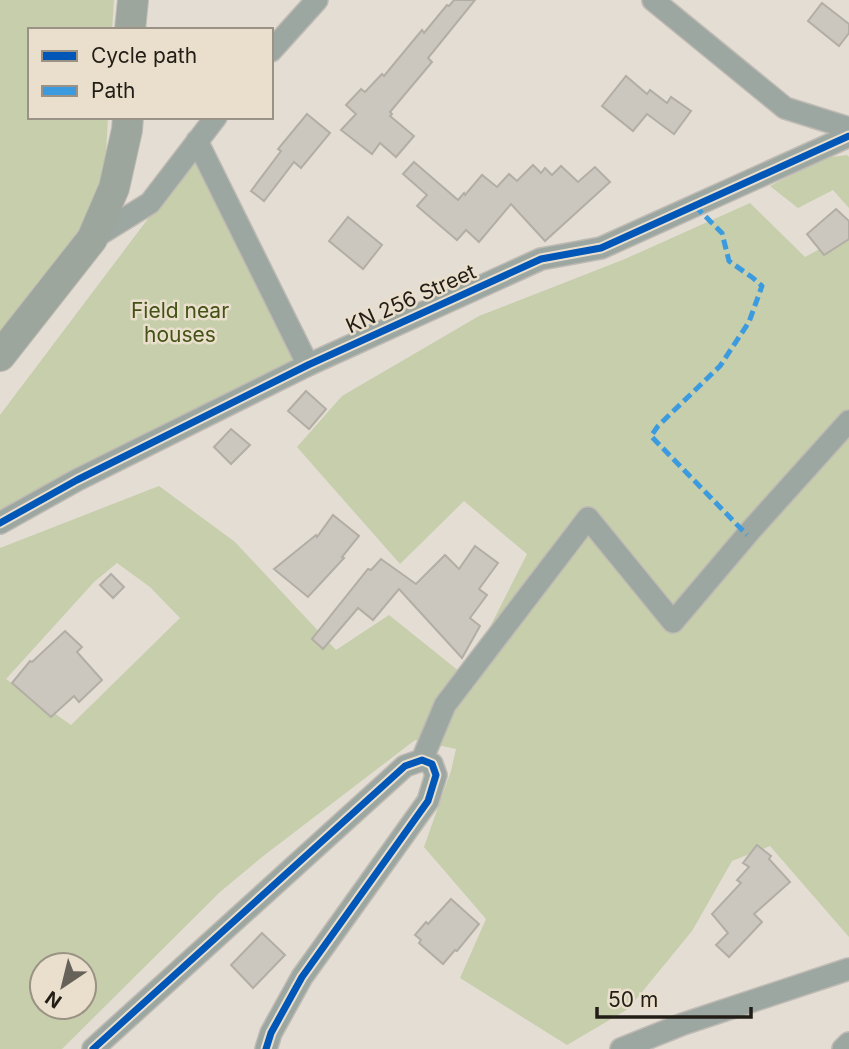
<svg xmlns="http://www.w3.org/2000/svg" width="849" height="1049" font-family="Inter,sans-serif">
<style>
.green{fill:#c6ceab;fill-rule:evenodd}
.building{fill:#cbc6be;stroke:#b2aea6;stroke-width:2}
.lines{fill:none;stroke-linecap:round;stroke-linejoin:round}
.minor-casing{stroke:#bfbab3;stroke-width:24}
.secondary-casing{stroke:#bfbab3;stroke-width:32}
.minor{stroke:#9da7a1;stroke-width:21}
.secondary{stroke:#9ca69d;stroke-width:30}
.quiet{stroke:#3c9bdf;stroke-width:5;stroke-dasharray:10 5;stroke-linecap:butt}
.cycleway-casing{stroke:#eadfcc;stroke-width:11}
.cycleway{stroke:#0057b8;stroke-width:7}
.labels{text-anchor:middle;stroke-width:5;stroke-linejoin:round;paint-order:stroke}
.street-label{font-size:21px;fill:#221e17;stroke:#eadfcc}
.park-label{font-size:21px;fill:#435316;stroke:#eadfcc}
</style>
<rect width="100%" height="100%" fill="#e3ddd3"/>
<g class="green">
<path d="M0,0H114L112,30H30V117H108L105,172L84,223L0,335Z"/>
<path d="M847,155L849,157V208L833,190L798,208L770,186L825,158Z"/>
<path d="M193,159L299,359L0,517V415Z"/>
<path d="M750,203L805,257L849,233V937L770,846L732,861L692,931L628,1009L567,1045L460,978L486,919L424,847L451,771L456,749L415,740L262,857L220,892L62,1049H0V548L159,486L235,542L336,650L389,615L465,676L527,554L464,501L400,564L297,447L342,396L479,316L625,259ZM117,563L150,587L180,618L71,725L6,679L94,582ZM42,965H84V1007H42Z"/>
</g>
<g class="building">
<path d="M454,0H475L428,58L432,62L390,112L392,114L390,116L414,136L396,157L380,143L372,154L341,130L356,114L346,105L361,89L365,92L382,74L384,76L422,30L424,33L447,5L449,6Z"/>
<path d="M822,3L849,24V33L839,46L808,21Z"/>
<path d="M626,76L647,94L650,90L667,103L671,97L691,111L674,134L647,114L633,131L602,106Z"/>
<path d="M307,114L330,133L301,168L294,162L264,201L251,191L281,151L278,149Z"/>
<path d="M414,162L458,200L464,193L465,195L482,175L497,187L509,174L517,181L533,165L541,173L545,168L552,175L561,166L578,182L595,167L610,182L545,241L511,204L479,242L466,230L457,240L417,206L427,195L403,174Z"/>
<path d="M836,209L849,221V239L824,255L807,234Z"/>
<path d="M348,217L382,245L363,269L329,241Z"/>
<path d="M306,391L326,409L309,429L288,411Z"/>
<path d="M231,429L250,445L231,464L214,447Z"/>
<path d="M333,515L359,536L342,557L344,558L308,597L274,569L316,535L317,537Z"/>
<path d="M475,546L498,563L479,589L487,595L470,618L480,626L462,658L399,589L373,620L358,608L323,649L312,639L368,569L371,570L381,559L416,584L445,555L459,569Z"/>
<path d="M111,574L124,587L113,598L100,585Z"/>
<path d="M65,631L82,647L77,652L102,680L79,702L74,696L51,717L12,683L30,661L32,662Z"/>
<path d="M757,845L771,856L769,859L790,882L754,914L762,922L729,957L716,945L728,933L712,914L741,883L737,880L749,867L743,863Z"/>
<path d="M451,899L479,924L457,951L455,950L443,964L419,943L421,940L415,935L426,922L428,924Z"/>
<path d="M262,933L285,955L253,988L231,965Z"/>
</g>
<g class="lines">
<g class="minor-casing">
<g id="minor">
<path d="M653,0L785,108L849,128"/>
<path d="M271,51L317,0"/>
<path d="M197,141L308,365"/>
<path d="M92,239L150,203L216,117"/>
<path d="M0,523L77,480L308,365L541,259L601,248L849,136"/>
<path d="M422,760L445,705L588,518L673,622L751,530L849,421"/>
<path d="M93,1049L405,766L422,760L432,764L436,775L428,801L302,977L271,1033L266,1049"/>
<path d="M621,1049L683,1024L849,969"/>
<path d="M843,1049L849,1043"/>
</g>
</g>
<g class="secondary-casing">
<g id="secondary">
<path d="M130,30L133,0"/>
<path d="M0,356L92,239L114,188L127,130L128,117"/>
</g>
</g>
<use href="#minor" class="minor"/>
<use href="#secondary" class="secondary"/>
<path class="quiet" d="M695,206L722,233L729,261L753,278L762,286L749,322L720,366L658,426L651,436L747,535"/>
<g class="cycleway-casing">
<g id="cycleway">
<path d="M0,523L77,480L308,365L541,259L601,248L849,136"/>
<path d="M93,1049L405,766L422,760L432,764L436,775L428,801L302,977L271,1033L266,1049"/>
</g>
</g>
<use href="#cycleway" class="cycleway"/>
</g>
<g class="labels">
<g class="street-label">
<text transform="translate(411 299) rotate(-24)" y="7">KN 256 Street</text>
</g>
<g class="park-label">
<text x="180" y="318">Field near<tspan x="180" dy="24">houses</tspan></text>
</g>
</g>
<rect x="28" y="28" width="245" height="91" fill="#eadfcc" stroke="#9a9284" stroke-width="2"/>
<rect x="42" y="51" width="35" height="10" fill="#0057b8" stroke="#9a9284" stroke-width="2"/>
<text x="91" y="63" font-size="21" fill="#221e17">Cycle path</text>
<rect x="42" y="86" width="35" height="10" fill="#3c9bdf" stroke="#9a9284" stroke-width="2"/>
<text x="91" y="98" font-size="21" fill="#221e17">Path</text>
<g transform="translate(63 986) rotate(215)"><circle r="33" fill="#eadfcc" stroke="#9a9284" stroke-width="2"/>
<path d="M0-5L12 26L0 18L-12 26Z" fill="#666159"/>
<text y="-10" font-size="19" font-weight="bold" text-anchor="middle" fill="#221e17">N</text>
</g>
<path d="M597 1007v10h154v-10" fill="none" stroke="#221e17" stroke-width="3.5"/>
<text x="608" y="1007" font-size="21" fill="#221e17" stroke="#eadfcc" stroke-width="5" paint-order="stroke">50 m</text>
</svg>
